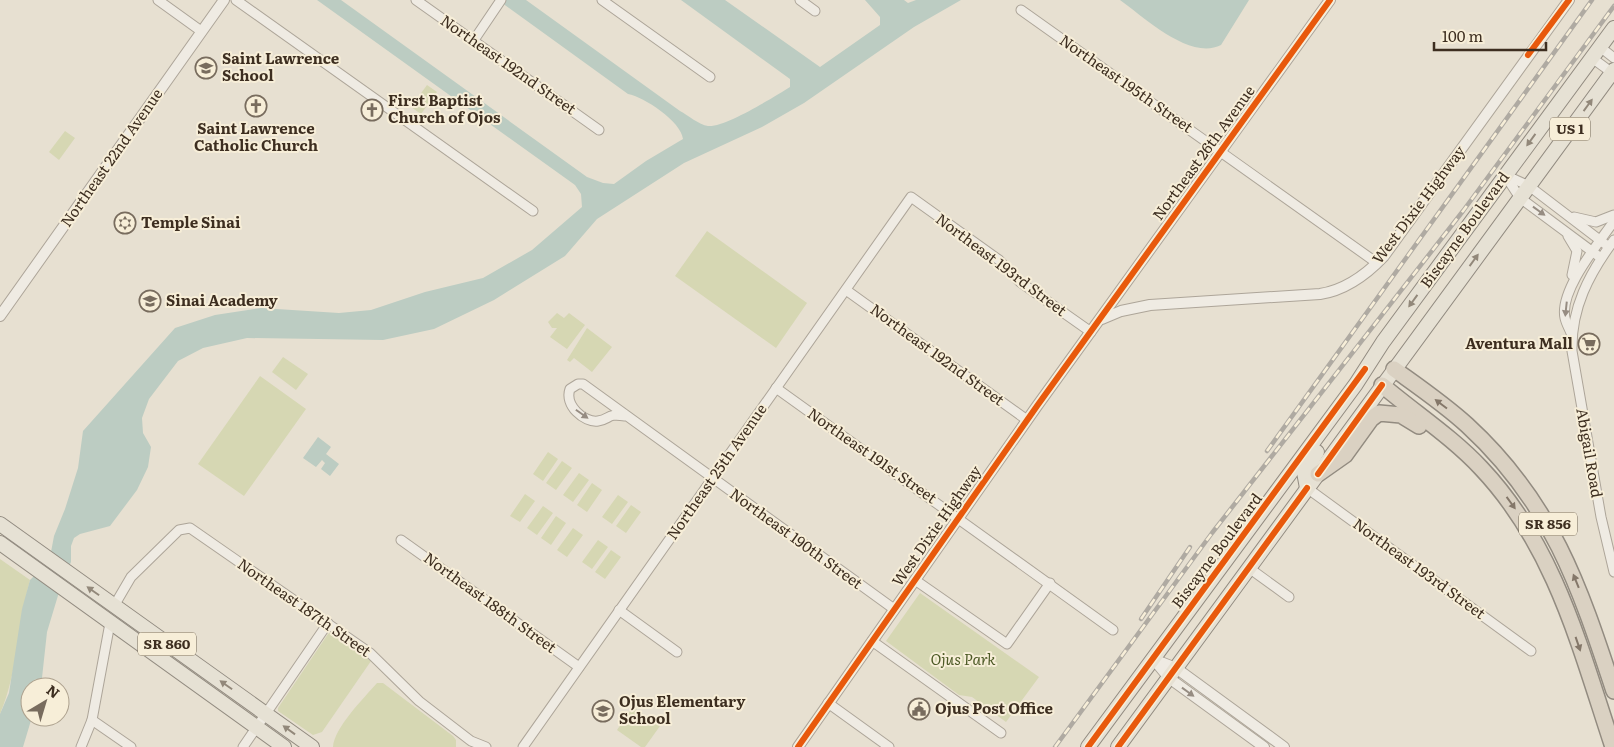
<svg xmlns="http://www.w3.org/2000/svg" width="1614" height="747" font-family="Literata,serif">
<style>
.green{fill:#d6d7b3}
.water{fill:#bcccc2}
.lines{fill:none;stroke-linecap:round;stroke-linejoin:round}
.minor-casing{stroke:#ada599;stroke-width:11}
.tertiary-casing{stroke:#ada599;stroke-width:12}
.primary-casing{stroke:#928b80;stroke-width:16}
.motorway-casing{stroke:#928b80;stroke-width:18}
.minor{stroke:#efebe3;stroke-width:9}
.tertiary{stroke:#efebe3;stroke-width:10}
.primary{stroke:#e6e1d4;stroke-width:14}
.motorway{stroke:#dad1c2;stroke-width:15}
.rail-casing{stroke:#afaaa2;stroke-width:4.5}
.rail{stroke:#f7eed8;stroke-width:2.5;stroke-dasharray:8;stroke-linecap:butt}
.cycleway-casing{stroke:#f7eed8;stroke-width:9}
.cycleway{stroke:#e8590c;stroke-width:6}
.oneway{fill:#92887a}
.oneway2{fill:#968c82}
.oneway3{fill:#847769}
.labels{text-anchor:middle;stroke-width:4;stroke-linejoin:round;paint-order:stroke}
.shield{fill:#f7eed8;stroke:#756857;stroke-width:1}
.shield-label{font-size:14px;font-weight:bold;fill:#3d2e20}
.poi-label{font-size:15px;font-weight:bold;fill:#3d2e20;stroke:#f7eed8;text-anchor:start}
.street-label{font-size:15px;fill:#3d2e20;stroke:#f7eed8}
.park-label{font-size:15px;font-style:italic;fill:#4d5a26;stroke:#f7eed8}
</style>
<rect width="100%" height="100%" fill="#e7e0d1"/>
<g class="green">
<path d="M427,85L437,92L421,114L411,107Z"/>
<path d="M65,131L75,138L59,160L49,152Z"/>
<path d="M707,231L807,303L776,348L675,276Z"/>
<path d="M557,313L564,318L569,313L585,325L567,349L550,337L557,328H552L548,322Z"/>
<path d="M587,328L612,347L592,372L574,358L570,362L567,360Z"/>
<path d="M283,357L308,374L296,390L272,372Z"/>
<path d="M260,376L306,409L244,496L198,464Z"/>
<path d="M548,452L558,459L543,481L533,474Z"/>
<path d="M562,461L572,468L556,490L546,483Z"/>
<path d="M579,473L589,480L573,502L563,495Z"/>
<path d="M592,483L602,490L587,512L577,505Z"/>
<path d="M525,494L535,501L520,522L510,516Z"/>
<path d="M618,495L628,502L612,524L602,517Z"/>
<path d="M631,505L641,512L626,533L616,526Z"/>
<path d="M543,506L553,513L537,535L527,528Z"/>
<path d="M556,516L566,523L551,545L541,538Z"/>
<path d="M573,528L583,535L567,557L557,550Z"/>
<path d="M598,540L608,547L592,569L582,562Z"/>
<path d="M611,550L621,557L605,579L595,572Z"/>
<path d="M0,559L30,580C18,624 18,672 0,714Z"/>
<path d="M920,593L1039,677L1006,722L972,697L959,695L886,641Z"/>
<path d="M333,631L371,661L322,732L313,735L278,711V708L328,634Z"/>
<path d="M377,683H383L453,736L456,740V747H333C334,728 364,698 377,683Z"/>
<path d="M633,707L660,726L645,747H641L617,730Z"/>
</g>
<g class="water">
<path d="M317,0H341L587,177L603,183L614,184L646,161L683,139C681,121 644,97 628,94L498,0H526L680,111C688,115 699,125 708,126C724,128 774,97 790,87V79L681,0H725L820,67L880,25V17L865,0H904L908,3L916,0H961L914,27L804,103L762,127L684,163L597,219L565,256L494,300L434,329L383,340L247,338L203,348L178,361L149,399L142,418L143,433L151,447L148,467L137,490L110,526L80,534L74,538L71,546V562L63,579L47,632L41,687H30L32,717L23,747H0V714L9,693L22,609L30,580L45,565L51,552L54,536L65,509L78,468L83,431L175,328L215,315L261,308L339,313L371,310L425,292L483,278L532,250L582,207L581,194L575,185Z"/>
<path d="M1120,0H1249L1221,45C1190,61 1144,17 1120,0Z"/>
<path d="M318,437L331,447L326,454L339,464L330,476L321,469L325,463L322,460L316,467L303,458Z"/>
</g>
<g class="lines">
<g class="minor-casing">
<g id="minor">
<path d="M158,0L201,31"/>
<path d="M236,0L533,211"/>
<path d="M416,0L599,130"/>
<path d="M602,0L710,77"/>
<path d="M800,0L815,11"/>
<path d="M1021,10L1377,263"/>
<path d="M474,40L501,0"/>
<path d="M1600,47L1614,58"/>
<path d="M1592,58L1614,74"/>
<path d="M1505,175L1520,198L1601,258"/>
<path d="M1505,175L1529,186L1605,244"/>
<path d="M1574,217L1596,222L1614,215"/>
<path d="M1568,236L1577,251L1572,275"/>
<path d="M1614,240C1589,274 1571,308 1572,351L1601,517L1614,572"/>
<path d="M846,290L1027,420"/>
<path d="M1571,333C1569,328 1566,323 1565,318C1559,290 1599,243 1614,221"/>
<path d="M776,388L1113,630"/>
<path d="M625,416C606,413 611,419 598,421C584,423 564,405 570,389L578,384H583L894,609"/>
<path d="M1307,488L1531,651"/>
<path d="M401,540L579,667"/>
<path d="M1249,568L1289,597"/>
<path d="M915,580L1007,644L1050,583"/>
<path d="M114,606L131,577L179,530L190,528L370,653L419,701L471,741L486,747"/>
<path d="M619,610L677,652"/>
<path d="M872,641L1001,733"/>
<path d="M828,703L889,747"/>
<path d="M92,720L131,747"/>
<path d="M81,747L92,720L110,623"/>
<path d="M243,747L328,623"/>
<path d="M523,747L911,197L999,260L1020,282L1091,332"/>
</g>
</g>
<g class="tertiary-casing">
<g id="tertiary">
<path d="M0,316L224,0"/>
<path d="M1102,319L1121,311L1150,305L1320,294C1346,290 1366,275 1384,256L1569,0"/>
<path d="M1153,659L1176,668L1284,747"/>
<path d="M1155,661L1169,678L1264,747"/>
<path d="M798,747L1037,406L1330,0"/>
</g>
</g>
<g class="primary-casing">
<g id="primary">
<path d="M1307,488L1304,472L1317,452"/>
<path d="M0,524L312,747"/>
<path d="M0,543L284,747"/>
<path d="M1088,747L1356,384L1383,342L1614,28"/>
<path d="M1118,747L1614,70"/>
</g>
</g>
<g class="motorway-casing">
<g id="motorway">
<path d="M1394,369C1419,387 1444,404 1467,425C1552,503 1579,585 1614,691"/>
<path d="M1382,385C1415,413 1452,437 1481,468C1555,546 1580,648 1613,747"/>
<path d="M1318,474L1345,455L1371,419L1379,413L1401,415L1419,426"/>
</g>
</g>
<use href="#minor" class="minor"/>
<use href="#tertiary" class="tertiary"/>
<use href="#primary" class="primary"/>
<use href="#motorway" class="motorway"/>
<g class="rail-casing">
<g id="rail">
<path d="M1267,451L1592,0"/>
<path d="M1141,619L1190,547"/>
<path d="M1055,747L1212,533L1463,211L1614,6"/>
</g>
</g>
<use href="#rail" class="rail"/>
<g class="cycleway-casing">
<g id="cycleway">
<path d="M1528,55L1569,0"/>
<path d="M1318,474L1382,385"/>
<path d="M798,747L1037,406L1330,0"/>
<path d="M1088,747L1365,369"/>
<path d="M1118,747L1307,488"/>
</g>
</g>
<use href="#cycleway" class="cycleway"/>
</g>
<defs><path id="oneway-solid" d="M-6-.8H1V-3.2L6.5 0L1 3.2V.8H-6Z" transform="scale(1.25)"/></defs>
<g class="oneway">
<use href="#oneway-solid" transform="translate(1588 105) rotate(-54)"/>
<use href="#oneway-solid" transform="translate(1531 140) rotate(126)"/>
<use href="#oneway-solid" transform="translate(1474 260) rotate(-54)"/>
<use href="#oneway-solid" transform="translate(1413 301) rotate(126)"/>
<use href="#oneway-solid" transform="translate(93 591) rotate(-145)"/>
<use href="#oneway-solid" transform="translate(226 685) rotate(-145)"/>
<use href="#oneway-solid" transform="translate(289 730) rotate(-144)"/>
</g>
<g class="oneway2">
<use href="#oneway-solid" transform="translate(1539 211) rotate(36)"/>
<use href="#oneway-solid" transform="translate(1566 309) rotate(96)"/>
<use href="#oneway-solid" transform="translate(582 414) rotate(35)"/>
<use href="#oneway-solid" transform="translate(1188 692) rotate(36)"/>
</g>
<g class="oneway3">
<use href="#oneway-solid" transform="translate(1441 404) rotate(-143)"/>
<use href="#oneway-solid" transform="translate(1511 503) rotate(54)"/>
<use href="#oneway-solid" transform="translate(1576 581) rotate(-112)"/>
<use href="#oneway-solid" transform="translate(1578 644) rotate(71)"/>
</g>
<defs>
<g id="school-ring" transform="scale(1.125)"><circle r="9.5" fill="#f7eed8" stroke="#786c5e" stroke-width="1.5"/><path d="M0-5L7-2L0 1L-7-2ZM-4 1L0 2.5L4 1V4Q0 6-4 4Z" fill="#786c5e"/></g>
<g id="church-ring" transform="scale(1.125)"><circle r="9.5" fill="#f7eed8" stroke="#786c5e" stroke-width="1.5"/><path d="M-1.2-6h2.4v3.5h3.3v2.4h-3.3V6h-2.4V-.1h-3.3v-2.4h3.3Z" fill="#786c5e"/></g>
<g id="synagogue-ring" transform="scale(1.125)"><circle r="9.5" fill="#f7eed8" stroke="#786c5e" stroke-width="1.5"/><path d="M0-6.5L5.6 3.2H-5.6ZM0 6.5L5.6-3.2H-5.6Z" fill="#786c5e"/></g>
<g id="supermarket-ring" transform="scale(1.125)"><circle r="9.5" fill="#f7eed8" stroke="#786c5e" stroke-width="1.5"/><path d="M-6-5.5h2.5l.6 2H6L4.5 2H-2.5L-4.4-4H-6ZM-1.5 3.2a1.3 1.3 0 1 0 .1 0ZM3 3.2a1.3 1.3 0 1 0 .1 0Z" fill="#786c5e"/></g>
<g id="civic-ring" transform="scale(1.125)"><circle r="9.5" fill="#f7eed8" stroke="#786c5e" stroke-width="1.5"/><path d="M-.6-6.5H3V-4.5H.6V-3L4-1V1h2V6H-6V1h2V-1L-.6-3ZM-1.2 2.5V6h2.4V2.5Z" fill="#786c5e"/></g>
</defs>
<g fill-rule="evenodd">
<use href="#school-ring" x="206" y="68"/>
<use href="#church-ring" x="256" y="106"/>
<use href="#church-ring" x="372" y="110"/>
<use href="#synagogue-ring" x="125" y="223"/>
<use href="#school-ring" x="150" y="301"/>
<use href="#supermarket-ring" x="1589" y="344"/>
<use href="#civic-ring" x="919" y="709"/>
<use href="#school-ring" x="603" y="711"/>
</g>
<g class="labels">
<g class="shield">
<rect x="1550" y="117.5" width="40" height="23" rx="4"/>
<rect x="1519" y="512.5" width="58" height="23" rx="4"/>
<rect x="138" y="632.5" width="58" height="23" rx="4"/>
</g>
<g class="shield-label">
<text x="1570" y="134">US 1</text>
<text x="1548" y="529">SR 856</text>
<text x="167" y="649">SR 860</text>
</g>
<g class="poi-label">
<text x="222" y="64">Saint Lawrence<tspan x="222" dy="17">School</tspan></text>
<text x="388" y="106">First Baptist<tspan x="388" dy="17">Church of Ojos</tspan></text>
<text x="256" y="134" text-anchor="middle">Saint Lawrence<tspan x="256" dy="17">Catholic Church</tspan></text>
<text x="141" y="228">Temple Sinai</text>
<text x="166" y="306">Sinai Academy</text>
<text x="1573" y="349" text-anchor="end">Aventura Mall</text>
<text x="619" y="707">Ojus Elementary<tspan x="619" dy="17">School</tspan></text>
<text x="935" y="714">Ojus Post Office</text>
</g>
<g class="street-label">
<text transform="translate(508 65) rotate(35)" y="5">Northeast 192nd Street</text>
<text transform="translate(1126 84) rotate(35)" y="5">Northeast 195th Street</text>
<text transform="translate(1204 153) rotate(-54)" y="5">Northeast 26th Avenue</text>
<text transform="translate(112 158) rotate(-55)" y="5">Northeast 22nd Avenue</text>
<text transform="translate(1419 205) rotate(-53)" y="5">West Dixie Highway</text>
<text transform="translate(1465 230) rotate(-54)" y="5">Biscayne Boulevard</text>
<text transform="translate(1001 265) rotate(37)" y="5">Northeast 193rd Street</text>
<text transform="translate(937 355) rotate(36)" y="5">Northeast 192nd Street</text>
<text transform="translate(1589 453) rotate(80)" y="5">Abigail Road</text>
<text transform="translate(872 456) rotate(35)" y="5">Northeast 191st Street</text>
<text transform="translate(717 472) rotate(-55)" y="5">Northeast 25th Avenue</text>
<text transform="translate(937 526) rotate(-55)" y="5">West Dixie Highway</text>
<text transform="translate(796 539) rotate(36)" y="5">Northeast 190th Street</text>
<text transform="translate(1217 551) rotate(-53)" y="5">Biscayne Boulevard</text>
<text transform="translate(1419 569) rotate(36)" y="5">Northeast 193rd Street</text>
<text transform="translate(490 603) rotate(36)" y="5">Northeast 188th Street</text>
<text transform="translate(304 608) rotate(35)" y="5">Northeast 187th Street</text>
</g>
<g class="park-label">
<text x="963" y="665">Ojus Park</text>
</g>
</g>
<g transform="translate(45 702) rotate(38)"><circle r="24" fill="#f7eed8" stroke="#ada18e"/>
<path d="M0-4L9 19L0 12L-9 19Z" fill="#786c5e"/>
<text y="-8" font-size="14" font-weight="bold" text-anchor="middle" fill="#3d2e20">N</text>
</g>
<path d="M1434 42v8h112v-8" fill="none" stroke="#3d2e20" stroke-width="2.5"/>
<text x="1442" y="42" font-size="15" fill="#3d2e20" stroke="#f7eed8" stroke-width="4" paint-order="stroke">100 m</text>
</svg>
